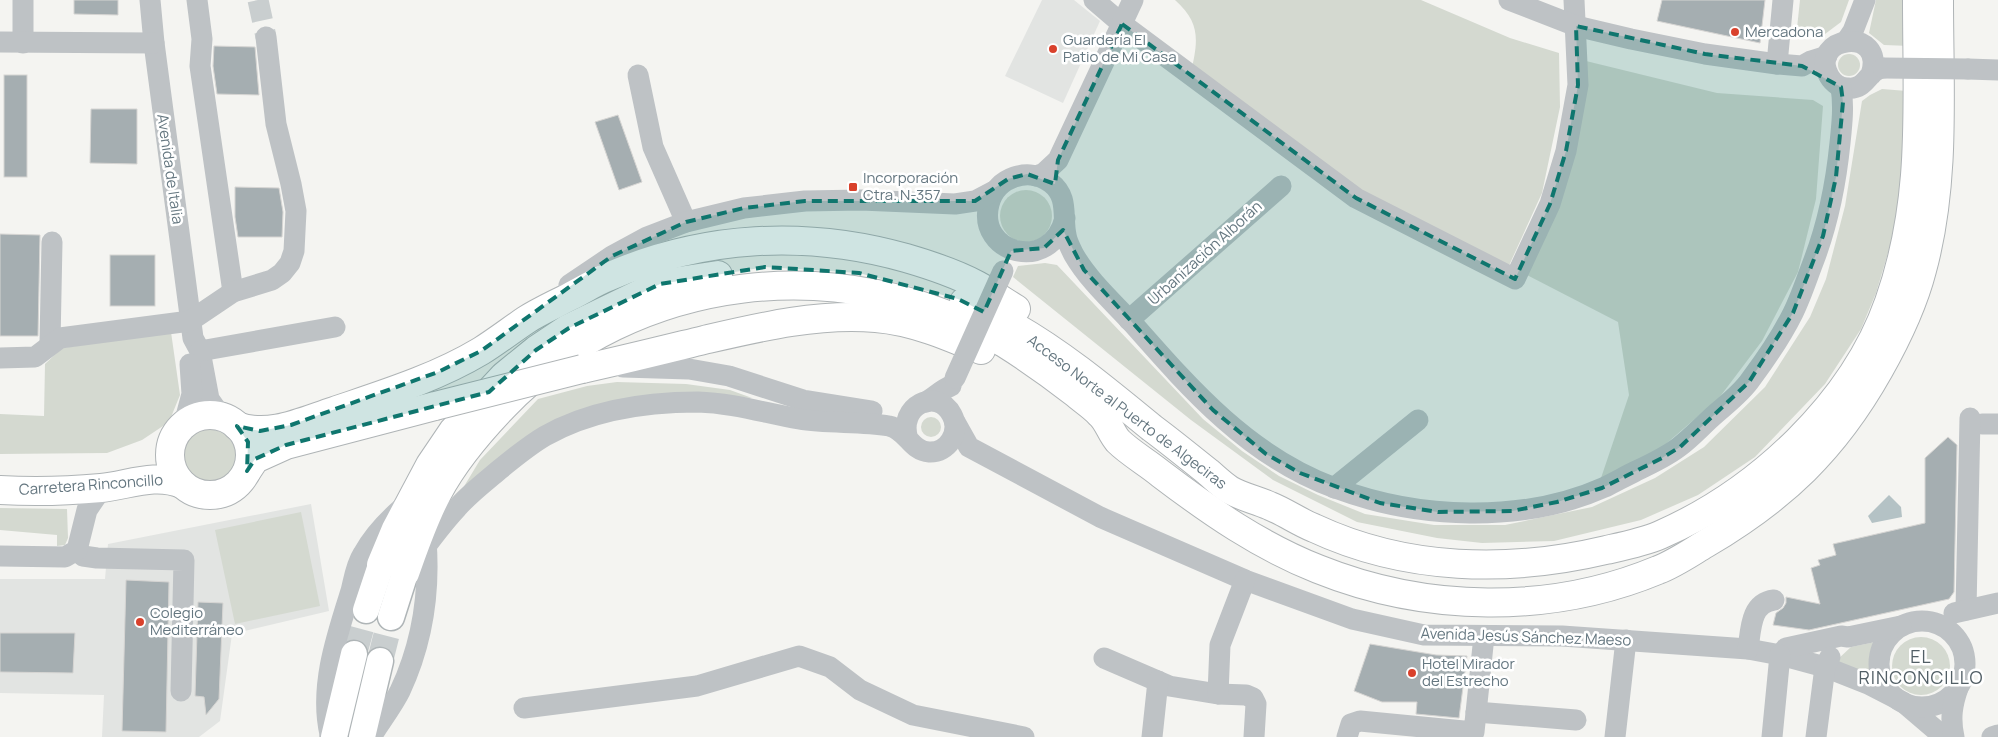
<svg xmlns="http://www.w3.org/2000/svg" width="1998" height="737" font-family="Manrope,sans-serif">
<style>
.built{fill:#e2e4e2}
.green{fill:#d4d9d0}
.water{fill:#b4c2c5}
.building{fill:#a5aeb1;stroke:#d6d5d3}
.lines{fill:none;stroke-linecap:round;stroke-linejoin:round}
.minor-tunnel{stroke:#c9cecf;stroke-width:21;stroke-dasharray:21 11;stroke-linecap:butt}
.major-tunnel{stroke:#c9cecf;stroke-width:26;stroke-dasharray:26 13;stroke-linecap:butt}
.major-casing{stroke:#afb5b7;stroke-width:29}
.highway-casing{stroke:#afb4b6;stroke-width:30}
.minor{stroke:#bec2c5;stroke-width:21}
.major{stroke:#fff;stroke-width:26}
.highway{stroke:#fff;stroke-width:28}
.highway-bridge-casing{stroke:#afb4b6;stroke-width:30;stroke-linecap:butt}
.minor-bridge{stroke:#bec2c5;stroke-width:21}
.highway-bridge{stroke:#fff;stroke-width:28}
.marked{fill:#0f766e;fill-opacity:0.2;stroke:#0f766e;stroke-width:4;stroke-dasharray:10 6;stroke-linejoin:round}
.poi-dot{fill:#d9412c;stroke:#fff;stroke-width:2}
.labels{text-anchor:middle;stroke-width:5;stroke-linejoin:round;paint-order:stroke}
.poi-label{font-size:15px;fill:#657780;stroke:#fff;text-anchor:start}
.street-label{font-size:15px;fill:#657780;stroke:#fff}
.quarter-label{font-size:18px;letter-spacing:1px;fill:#525f66;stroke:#fff}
</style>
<rect width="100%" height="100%" fill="#f4f4f1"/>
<g class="built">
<path d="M1042,0H1074L1100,21L1063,103L1005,76Z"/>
<path d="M311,504L329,611L232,634L220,721L199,737H102L104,695L0,693V579H105L108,544Z"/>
</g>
<g class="green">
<path d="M1175,0H1421L1510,38L1559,53L1560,107L1542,193L1507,270L1362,197L1191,72C1198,41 1201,23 1175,0Z"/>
<path d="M1800,0H1849L1841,22L1821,37L1816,39L1804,37L1797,28Z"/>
<path d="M1876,0H1910V46L1884,45L1869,33Z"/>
<circle cx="1849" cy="65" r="11"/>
<path d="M1586,61L1717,93L1813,100L1823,106L1816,199L1798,272L1762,341L1719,398L1660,449L1601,478L1629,395L1618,322L1525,274Z"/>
<path d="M1882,89L1907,91L1900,193L1893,236L1876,293L1861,329L1825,384L1755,457L1698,495L1641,520L1554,541L1482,543L1437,538L1357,522L1273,480L1191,420L1013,277L1018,266L1045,263L1057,265L1203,419L1242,451L1279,476L1318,495L1365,514L1434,525H1505L1592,507L1655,478L1704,447L1765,387L1810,317L1826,279L1845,206L1862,101L1870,95Z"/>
<circle cx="1026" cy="216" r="26"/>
<path d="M171,332L180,395L169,422L142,440L107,453L0,454V414L44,416L45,364L62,348Z"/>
<path d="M617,382L686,384L730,390L752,398L686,394L623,399L457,498L480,460L538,399L587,386Z"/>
<circle cx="931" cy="427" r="10"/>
<circle cx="208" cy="457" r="28"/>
<path d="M0,508L67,509L68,538L65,545L57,546V535L0,530Z"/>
<path d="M301,512L320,606L235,624L215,530Z"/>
<circle cx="1921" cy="666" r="29"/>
<path d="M1875,642L1870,660L1872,678L1839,665L1837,660L1851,647Z"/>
</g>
<path class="water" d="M1889,495L1901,507L1902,517L1872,523L1868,516Z"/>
<g class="building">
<path d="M74,0H118V15L74,14Z"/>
<path d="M1662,0H1765L1760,43L1657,21Z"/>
<path d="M214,46L255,47L259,95L217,94L213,66Z"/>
<rect x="4" y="75" width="23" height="102"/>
<path d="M91,109H137V164L90,163Z"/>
<path d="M618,115L642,182L619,190L595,122Z"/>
<path d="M235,187L279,188L283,212L282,237H238L235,217Z"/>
<path d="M0,234L40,235L38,336H0Z"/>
<rect x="110" y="255" width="45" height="51"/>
<path d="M1948,437L1957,445L1954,592L1949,599L1809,630L1773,625L1776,613L1783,608L1786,603V597L1820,604L1811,568L1820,565L1818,560L1836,555L1833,544L1925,523V458Z"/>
<path d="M126,580L169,582L166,732L122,731Z"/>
<path d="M198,602L223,603L219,699L206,715L204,697L195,696Z"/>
<path d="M0,633H75L73,673L0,672Z"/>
<path d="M1370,644L1436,655L1467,656L1459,718L1416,714L1417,702H1382L1354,691Z"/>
</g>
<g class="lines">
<path class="minor-tunnel" d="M258,0L266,37"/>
<g class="major-tunnel">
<path d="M354,654L366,610"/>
<path d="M380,661L391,617"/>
</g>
<g class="major-casing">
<g id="major">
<path d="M366,610L381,565"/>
<path d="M391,617L405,573"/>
<path d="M334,737L354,654"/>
<path d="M362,737L380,661"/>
</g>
</g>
<g class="highway-casing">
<g id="highway">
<path d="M964,302C981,310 999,318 1015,327C1064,355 1109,393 1152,428C1171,442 1189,457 1208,472C1215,478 1222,485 1230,490C1242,497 1257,500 1270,506C1285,512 1299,522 1314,528C1406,571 1509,573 1606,550C1624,546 1644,542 1660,535C1758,492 1853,404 1889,302C1925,200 1917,106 1917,0"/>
<path d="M582,369C623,360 663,350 704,340C760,327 818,313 876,318C913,321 948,336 981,350"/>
<circle cx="210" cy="455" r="40"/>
<path d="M237,426C269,438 303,421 334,411C384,394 436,378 481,351C497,341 511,330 526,320C540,311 556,304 571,296C583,290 595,282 608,277C703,235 807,230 906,258C930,265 955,273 977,285C990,292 1003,301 1016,309"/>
<path d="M247,471L255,459L286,445L435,406"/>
<path d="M0,490C34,492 68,491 101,488C129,485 155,473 182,484"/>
<path d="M381,565L396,529L430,465L453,431L504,376L536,350L569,328L660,284L718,275"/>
<path d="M405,573C415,545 424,518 438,492C455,460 479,432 504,406C634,272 844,248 1004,343C1028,358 1052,375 1075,393C1083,400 1093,406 1100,414C1108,421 1111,433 1118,441C1130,453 1148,463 1161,474C1211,512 1260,546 1318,569C1425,612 1550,615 1658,570C1674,564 1690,553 1705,544C1783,498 1834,450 1879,370C1897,338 1913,305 1922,270C1946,183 1939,89 1939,0"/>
</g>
</g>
<g class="minor">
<path d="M23,0V43"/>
<path d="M150,0L154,43L193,338L200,351L209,399L221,416"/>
<path d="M197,0L202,39L200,66L233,292"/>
<path d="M1094,0L1122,24L1356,198L1515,279L1550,204L1566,151L1578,85L1574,0"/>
<path d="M1509,0L1576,26L1631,39L1705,54L1777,64L1802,66L1811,61L1827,56"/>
<path d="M1847,40L1853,31L1865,0"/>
<path d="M0,42L154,43"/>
<path d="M1777,64L1783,0"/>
<path d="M1968,69L1998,70"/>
<path d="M638,75L653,147L686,222"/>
<path d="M1871,75C1887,25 1807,36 1829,76C1833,83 1840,88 1848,88C1867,90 1868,69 1883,68"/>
<path d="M1036,176L1044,173L1058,160L1133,0"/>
<path d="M1065,218C1051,274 976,254 989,204C996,177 1029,166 1051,183C1069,197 1062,216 1066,235C1067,242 1071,249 1074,255C1089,281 1114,303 1134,325C1192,391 1250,457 1335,488C1418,519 1522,524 1605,487C1615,482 1626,476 1636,471C1651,464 1666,457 1679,447C1691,438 1700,428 1711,418C1724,406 1741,394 1751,379C1766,359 1782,335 1793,313C1801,297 1807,278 1814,260C1828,223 1836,183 1840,143C1842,124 1844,106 1841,87"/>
<path d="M569,285L612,256L647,237L686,222L744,208L805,201L861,200L955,204L975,201L994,191"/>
<path d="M1129,320L1281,186"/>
<path d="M50,343L52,242"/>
<path d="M200,351L335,327"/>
<path d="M0,358L35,357L60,338L190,321L233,292L272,280L282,273L290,263L294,251L296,211L291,184L276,124L266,37"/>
<path d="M623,367L689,369L729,376L803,400L872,411"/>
<path d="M926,402C935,397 942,389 951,386"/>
<path d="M955,422L969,447L1100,517L1245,580L1352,619L1424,635L1562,636L1748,649L1780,655L1825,667L1868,684L1903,702L1944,737"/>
<path d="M184,424L192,394L190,364"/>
<path d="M1982,424H1998"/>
<path d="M1334,488L1418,420"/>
<path d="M77,550L83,556L97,558L184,560L181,691"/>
<path d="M0,556L65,557L77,550L87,510L102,488"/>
<path d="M415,561C428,543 442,524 457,508C469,494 485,482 499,470C514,458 528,446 545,436C591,410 646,402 698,402C732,403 765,413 799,419C828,424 860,421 889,426C907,430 911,451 929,452C948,453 961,432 952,415C937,386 897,406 908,439"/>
<path d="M1966,610L1970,418"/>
<path d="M1954,613L1998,603"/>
<circle cx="1922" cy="664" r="43"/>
<path d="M1748,649C1751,630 1750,603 1774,600"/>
<path d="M1780,655L1786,648L1841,636L1848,637L1901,626"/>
<path d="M1104,658L1169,686L1218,694L1246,695L1253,698L1256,704L1254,737"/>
<path d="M1218,694L1220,645L1245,580"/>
<path d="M524,708L697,686L799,656L830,667L860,690L913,715L1024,737"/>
<path d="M1476,712L1576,720"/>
<path d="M330,734C319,687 337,635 351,591C354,579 356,565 363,554C373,536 387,521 402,508"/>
<path d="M371,737C380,722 392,707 400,691C422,644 430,591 426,540"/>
<path d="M1152,737L1158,681"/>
<path d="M1347,737L1351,724L1360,721L1474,732L1484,636"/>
<path d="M1615,737L1626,640"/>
<path d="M1772,737L1780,655"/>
<path d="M1816,737L1825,667L1830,657"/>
<path d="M1954,737C1950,719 1952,705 1958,688"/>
<path d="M1992,737L1998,735"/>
</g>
<use href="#major" class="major"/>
<use href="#highway" class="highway"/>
<g class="highway-bridge-casing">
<path id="highway-bridge" d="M435,406L582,369"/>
</g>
<g class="minor-bridge">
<path d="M1883,68L1968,69"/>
<path d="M955,378L1003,271"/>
</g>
<use href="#highway-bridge" class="highway-bridge"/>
</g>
<path class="marked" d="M1122,24L1356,198L1515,279L1550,204L1566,151L1578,85L1576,26L1705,54L1802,66L1841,87L1843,102L1836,177L1823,236L1793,313L1749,382L1680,447L1662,458L1602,488L1557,502L1512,511L1438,512L1380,503L1300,473L1266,454L1213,410L1084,270L1063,230L1044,248L1011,251L984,312L958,299L859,273L765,267L660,284L569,328L536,350L489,392L286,445L255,459L247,471L248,442L237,426L260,431L291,425L438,372L481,351L612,256L686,222L744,208L805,201H975L1008,179L1027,174L1055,184L1058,160Z"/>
<g class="poi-dot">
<circle cx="1735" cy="32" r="5"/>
<circle cx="1053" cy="49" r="5"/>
<rect x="848" y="182" width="10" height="10" rx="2.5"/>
<circle cx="140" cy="622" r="5"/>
<circle cx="1412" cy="673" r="5"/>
</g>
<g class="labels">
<g class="poi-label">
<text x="1745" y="37">Mercadona</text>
<text x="1063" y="45">Guardería El<tspan x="1063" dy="17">Patio de Mi Casa</tspan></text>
<text x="863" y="183">Incorporación<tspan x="863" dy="17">Ctra. N-357</tspan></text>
<text x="150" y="618">Colegio<tspan x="150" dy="17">Mediterráneo</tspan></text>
<text x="1422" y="669">Hotel Mirador<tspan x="1422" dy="17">del Estrecho</tspan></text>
</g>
<g class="street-label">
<text transform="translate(170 169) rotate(82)" y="5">Avenida de Italia</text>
<text transform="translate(1205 253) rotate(-42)" y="5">Urbanización Alborán</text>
<text transform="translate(1127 412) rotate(37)" y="5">Acceso Norte al Puerto de Algeciras</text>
<text transform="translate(91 485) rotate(-4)" y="5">Carretera Rinconcillo</text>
<text transform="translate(1526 637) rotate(2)" y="5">Avenida Jesús Sánchez Maeso</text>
</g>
<g class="quarter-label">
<text x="1921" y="663">EL<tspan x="1921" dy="21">RINCONCILLO</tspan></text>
</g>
</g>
</svg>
